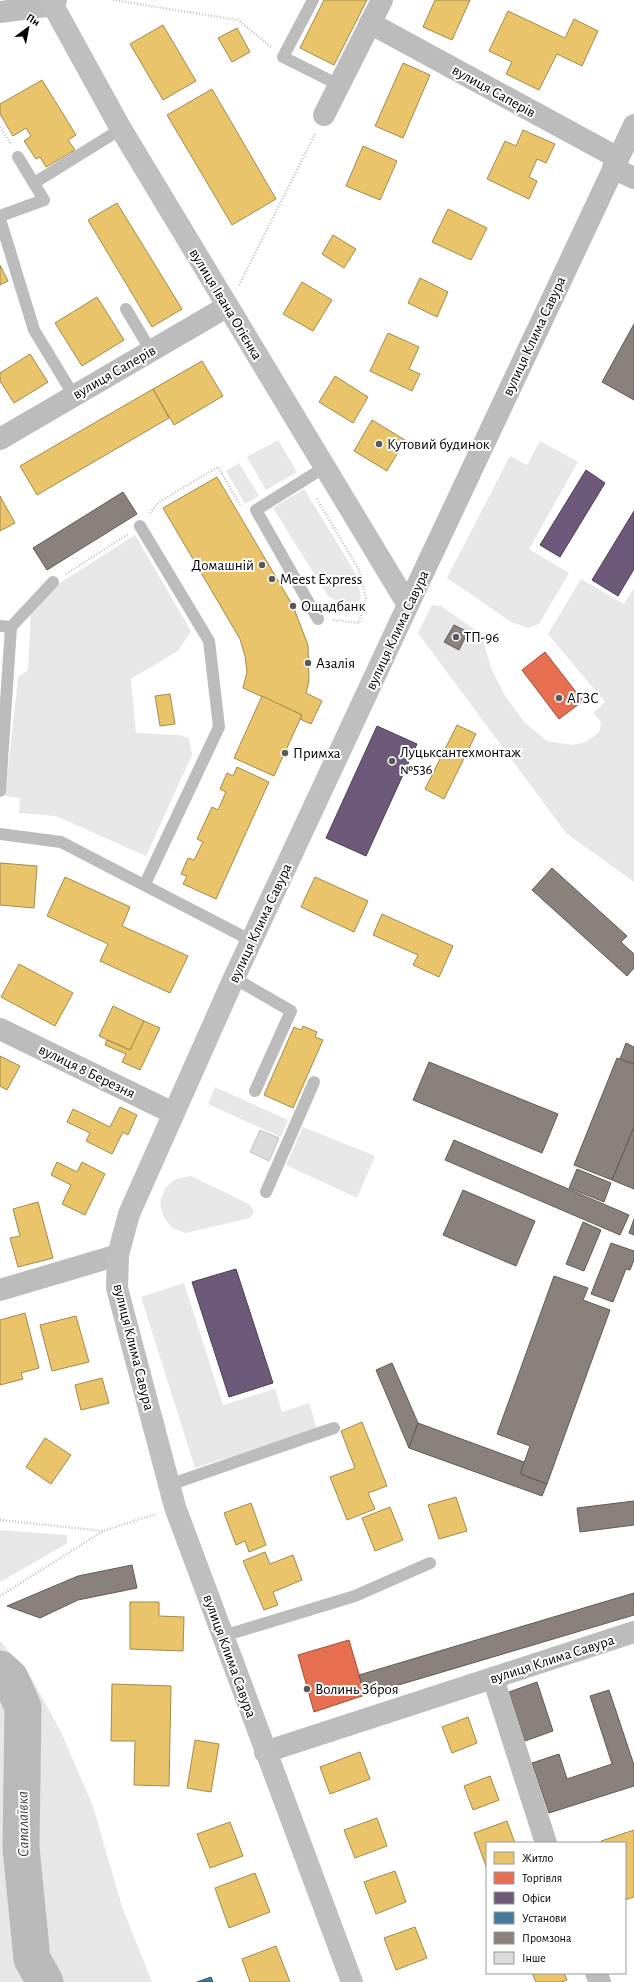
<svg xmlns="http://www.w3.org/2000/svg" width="634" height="1982" font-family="'Alegreya Sans',sans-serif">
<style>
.green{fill:#e7e7e7}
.homes{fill:#e9c46a;stroke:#a3894a}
.shops{fill:#e76f51;stroke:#a24e39}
.offices{fill:#6d597a;stroke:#4c3e55}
.public{fill:#457b9d;stroke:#30566e}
.industry{fill:#8a817c;stroke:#615a57}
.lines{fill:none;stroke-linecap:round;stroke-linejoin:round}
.river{stroke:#b9b9b9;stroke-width:37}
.building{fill:#dbdbdb;stroke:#c2c2c2}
.path{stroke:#c2c2c2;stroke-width:2.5;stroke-dasharray:1 2;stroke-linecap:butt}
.lane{stroke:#bcbcbc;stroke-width:12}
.street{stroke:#bcbcbc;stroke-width:22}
.secondary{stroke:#bfbfbf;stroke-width:22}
.poi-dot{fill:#595959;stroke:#fff;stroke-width:1.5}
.labels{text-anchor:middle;stroke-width:4;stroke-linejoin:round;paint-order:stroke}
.street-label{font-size:15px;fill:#000;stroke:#fff}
.poi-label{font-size:15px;fill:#000;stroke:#fff;text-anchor:start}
.water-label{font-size:16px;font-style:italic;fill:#3c3c3c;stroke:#fff}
</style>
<rect width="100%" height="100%" fill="#fff"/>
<g class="green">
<path d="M278,440L297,472L266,490L247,457Z"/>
<path d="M540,441L578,462L529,549L569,573L539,624L528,628L511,622L447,578L510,456L527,465Z"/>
<path d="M239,463L259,496L245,504L226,471Z"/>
<path d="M304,489L356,574L361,597L354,612L328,596L273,508Z"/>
<path d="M135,535L191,631L178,651L131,679L136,733L179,735L189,738L192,755L146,856L56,816L19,813L20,798L5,796L18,677L28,670L31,612L57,585Z"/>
<path d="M581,579L624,604L634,588V882L566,833L418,633L432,605L441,606L481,634L492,670L505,696L525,723L547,741L572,745L586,742L599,732L601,722L593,713L605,702L548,634Z"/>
<path d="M215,1087L288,1120L281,1137L208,1104Z"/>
<path d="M303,1127L375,1156L357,1198L286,1165Z"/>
<path d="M191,1176L249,1204L254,1211L250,1218L186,1233L172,1228L163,1216L160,1202L165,1188L176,1179Z"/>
<path d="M184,1283L223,1405L275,1389L282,1412L309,1403L317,1429L195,1468L141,1297Z"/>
<path d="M0,1530L66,1535L68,1543L0,1582Z"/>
<path d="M0,1641L31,1677L60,1730L93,1806L122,1907L152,1982H0Z"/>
</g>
<g class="homes">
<path d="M324,0H367L334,65L300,48Z"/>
<path d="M435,0H470L452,40L423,27Z"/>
<path d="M508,11L565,38L574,19L598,31L582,66L557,54L539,90L506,74L512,62L489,51Z"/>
<path d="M163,25L196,81L163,100L130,44Z"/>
<path d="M237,28L250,52L232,62L218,38Z"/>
<path d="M403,63L430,75L403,138L375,126Z"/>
<path d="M42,80L76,135L68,140L75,150L46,167L40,157L36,159L24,141L31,136L26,128L13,136L0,114V104Z"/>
<path d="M212,89L276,199L232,225L167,115Z"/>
<path d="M523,130L555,144L546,163L537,159L529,177L537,181L529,199L487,179L505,141L516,146Z"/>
<path d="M363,146L397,161L380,200L346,186Z"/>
<path d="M117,203L182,309L152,327L88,220Z"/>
<path d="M448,209L487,228L471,260L432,242Z"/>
<path d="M333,235L356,249L344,268L322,254Z"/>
<path d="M0,265L8,281L0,285Z"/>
<path d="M420,278L448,292L437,317L408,303Z"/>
<path d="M302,282L332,300L313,331L283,314Z"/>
<path d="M97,297L124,340L82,366L55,323Z"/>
<path d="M388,333L419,347L409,369L420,374L412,391L370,371Z"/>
<path d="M30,354L48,382L14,403L0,381V373Z"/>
<path d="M202,361L223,396L174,425L153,389Z"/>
<path d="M335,376L368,397L353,423L319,402Z"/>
<path d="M153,389L169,418L37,495L20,466Z"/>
<path d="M372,420L405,440L387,471L354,451Z"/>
<path d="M217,477L293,606L308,645L309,681L306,693L322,701L311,724L300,719L302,715L243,688L247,672L245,656L240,639L163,508Z"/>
<path d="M0,496L15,523L0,531Z"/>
<path d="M170,694L175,724L160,726L155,696Z"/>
<path d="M262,696L302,715L274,776L234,758Z"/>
<path d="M457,725L476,734L444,799L425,789Z"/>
<path d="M237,767L269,782L216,899L183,884L187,876L181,874L188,858L194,860L203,842L197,839L212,807L218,810L226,792L220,789L227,773L233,776Z"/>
<path d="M0,863L37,866L34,908L0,905Z"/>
<path d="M65,877L130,907L122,926L188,956L170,993L100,961L108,944L47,916Z"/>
<path d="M315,877L368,901L354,932L301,907Z"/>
<path d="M382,914L453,946L439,977L413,965L418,955L373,935Z"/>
<path d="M19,964L73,993L55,1026L1,997Z"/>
<path d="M113,1006L144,1021L130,1050L99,1036Z"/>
<path d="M144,1021L160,1028L140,1070L122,1062L126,1054L105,1045L107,1040L130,1050Z"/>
<path d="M303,1026L317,1032L315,1037L323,1040L293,1108L264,1095L294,1027L301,1030Z"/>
<path d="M0,1056L20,1066L7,1090L0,1086Z"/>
<path d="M120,1107L137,1115L128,1135L123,1132L112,1154L86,1141L90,1133L67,1122L73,1109L110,1127Z"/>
<path d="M57,1162L77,1172L82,1162L105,1174L85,1215L62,1204L71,1185L51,1175Z"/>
<path d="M38,1202L53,1258L18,1267L10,1238L20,1236L13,1209Z"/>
<path d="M25,1313L39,1368L21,1373L23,1379L0,1385V1320Z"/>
<path d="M76,1316L89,1362L52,1371L40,1325Z"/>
<path d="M102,1378L109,1403L81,1410L75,1385Z"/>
<path d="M362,1422L387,1486L368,1493L375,1509L347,1520L330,1477L355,1468L341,1431Z"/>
<path d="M45,1438L71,1455L51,1484L26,1467Z"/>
<path d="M456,1497L467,1531L439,1539L428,1505Z"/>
<path d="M251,1503L266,1545L249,1552L245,1541L236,1545L224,1513Z"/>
<path d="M390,1507L403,1540L375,1551L362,1518Z"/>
<path d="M265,1552L270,1564L293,1555L302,1580L273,1592L278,1605L264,1610L243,1561Z"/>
<path d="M130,1602H159V1616L184,1617L183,1651L130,1649Z"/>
<path d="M112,1684L171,1686L169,1786L134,1785L135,1741H111Z"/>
<path d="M468,1717L477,1743L452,1753L442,1727Z"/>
<path d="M195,1740L219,1744L211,1792L187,1788Z"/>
<path d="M360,1752L370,1779L330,1794L320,1767Z"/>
<path d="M490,1776L499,1800L473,1810L464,1786Z"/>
<path d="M377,1818L387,1846L355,1858L344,1830Z"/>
<path d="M507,1821L515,1843H487V1869L474,1833Z"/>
<path d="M230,1822L243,1856L210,1868L197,1834Z"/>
<path d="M634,1830V1897L625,1900V1843H601V1841Z"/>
<path d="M395,1871L406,1902L376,1914L364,1882Z"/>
<path d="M255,1873L270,1912L229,1928L215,1888Z"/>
<path d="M415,1927L427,1958L396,1970L384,1938Z"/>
<path d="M276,1946L290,1982H250L242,1959Z"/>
<path d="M532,1973H564L567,1980L561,1982H536Z"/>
</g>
<g class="shops">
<path d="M545,652L583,701L559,719L522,670Z"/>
<path d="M349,1640L365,1695L314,1712L298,1655Z"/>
</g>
<g class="offices">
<path d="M586,470L605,483L560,557L540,545Z"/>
<path d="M634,511V569L618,596L592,580Z"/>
<path d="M377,726L417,744L366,856L326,838Z"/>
<path d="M236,1269L273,1383L229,1397L192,1282Z"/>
</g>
<path class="public" d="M211,1977L213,1982H197Z"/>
<g class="industry">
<path d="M634,324V400L602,382Z"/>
<path d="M123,492L137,514L47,570L33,548Z"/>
<path d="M454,625L468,632L459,650L444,642Z"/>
<path d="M552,868L627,936L621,942L634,954V968L627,976L532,890Z"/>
<path d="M626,1043L634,1047V1064L620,1059Z"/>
<path d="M617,1058L634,1064V1127L612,1180L574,1165Z"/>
<path d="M429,1062L558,1114L542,1153L413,1100Z"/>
<path d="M634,1127V1189L612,1180Z"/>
<path d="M454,1140L629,1215L620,1235L445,1160Z"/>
<path d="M577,1169L611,1183L604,1202L569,1188Z"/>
<path d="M463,1190L535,1221L516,1266L443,1235Z"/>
<path d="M634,1219V1235L629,1233Z"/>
<path d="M583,1222L601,1230L584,1271L566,1264Z"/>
<path d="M611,1243L634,1251V1260L630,1270L626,1269L613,1302L591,1294Z"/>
<path d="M554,1276L588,1288L583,1300L610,1310L547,1484L520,1474L530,1446L497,1434Z"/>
<path d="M392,1363L418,1423L409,1448L376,1370Z"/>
<path d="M418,1423L524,1462L520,1474L547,1484L542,1496L409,1448Z"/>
<path d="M634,1501V1525L580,1532L577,1508Z"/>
<path d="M132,1565L137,1588L78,1600L40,1618L7,1606L78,1576Z"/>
<path d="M634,1593V1615L365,1695L359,1675Z"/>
<path d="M537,1682L553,1731L525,1741L509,1692Z"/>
<path d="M609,1690L634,1765V1786L549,1813L532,1763L559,1754L567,1779L612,1764L590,1696Z"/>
</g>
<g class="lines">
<path class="river" d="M0,1669L10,1678L23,1707L21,1848L32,1959L45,1982"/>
</g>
<path class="building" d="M260,1130L279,1138L269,1161L250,1152Z"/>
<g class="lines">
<g class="path">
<path d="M113,0L238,20L271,47"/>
<path d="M0,127L11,144"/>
<path d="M239,285L315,134"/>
<path d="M317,499L359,570L366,598L359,623L333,620"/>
<path d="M150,513L159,502L218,467L240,505"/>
<path d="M66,574L128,534"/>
<path d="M0,1520L103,1531"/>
<path d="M0,1596L103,1531L156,1514"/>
</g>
<g class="lane">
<path d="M313,0L283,57L339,85"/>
<path d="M34,183L121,129"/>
<path d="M0,216L44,200L18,157"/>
<path d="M0,219L34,330L74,396"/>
<path d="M126,309L151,351"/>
<path d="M140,526L209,641L219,727L145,884"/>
<path d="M318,619L256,510L325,467"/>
<path d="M0,626L11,627L0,791"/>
<path d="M11,627L53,582"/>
<path d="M0,834L61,842L252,941"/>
<path d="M234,978L291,1011L255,1091"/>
<path d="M266,1192L314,1082"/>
<path d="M169,1485L334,1428"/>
<path d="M223,1636L355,1596L430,1563"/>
</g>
<g class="street">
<path d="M0,12L53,5L56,0"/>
<path d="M370,23L618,158"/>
<path d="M324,115L382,0"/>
<path d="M613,168L634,178"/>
<path d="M0,439L228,306"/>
<path d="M408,605L634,125"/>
<path d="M0,1029L173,1113"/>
<path d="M0,1290L118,1255"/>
<path d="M493,1678L546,1843"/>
<path d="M265,1752L634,1632"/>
<path d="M596,1973L600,1982"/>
</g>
<path class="secondary" d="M50,0L121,129L408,605L234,978L129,1214L118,1255L117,1288L175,1507L352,1982"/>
</g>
<g class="poi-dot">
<circle cx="379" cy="444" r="4"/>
<circle cx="262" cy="565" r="4"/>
<circle cx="272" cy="579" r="4"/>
<circle cx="293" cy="606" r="4"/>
<circle cx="456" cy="637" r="4"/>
<circle cx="308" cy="663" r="4"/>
<circle cx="559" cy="698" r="4"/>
<circle cx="285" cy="753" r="4"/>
<circle cx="392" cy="761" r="4"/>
<circle cx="307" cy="1689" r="4"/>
</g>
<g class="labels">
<g class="street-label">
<text transform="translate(494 91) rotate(29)" y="5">вулиця Саперів</text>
<text transform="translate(226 304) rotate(59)" y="5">вулиця Івана Огієнка</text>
<text transform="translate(534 336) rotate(-65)" y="5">вулиця Клима Савура</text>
<text transform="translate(114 372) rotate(-30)" y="5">вулиця Саперів</text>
<text transform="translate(397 630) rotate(-65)" y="5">вулиця Клима Савура</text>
<text transform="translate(260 923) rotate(-65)" y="5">вулиця Клима Савура</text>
<text transform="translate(87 1071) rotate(26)" y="5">вулиця 8 Березня</text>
<text transform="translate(134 1347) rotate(76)" y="5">вулиця Клима Савура</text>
<text transform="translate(230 1656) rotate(70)" y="5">вулиця Клима Савура</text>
<text transform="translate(552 1659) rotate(-18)" y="5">вулиця Клима Савура</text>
</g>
<g class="poi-label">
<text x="387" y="449">Кутовий будинок</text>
<text x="254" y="570" text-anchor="end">Домашній</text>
<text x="280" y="584">Meest Express</text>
<text x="301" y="611">Ощадбанк</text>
<text x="464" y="642">ТП-96</text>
<text x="316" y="668">Азалія</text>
<text x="567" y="703">АГЗС</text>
<text x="400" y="757">Луцьксантехмонтаж<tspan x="400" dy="17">№536</tspan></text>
<text x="293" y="758">Примха</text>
<text x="315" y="1694">Волинь Зброя</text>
</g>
<g class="water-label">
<text transform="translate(22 1824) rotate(-91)" y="6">Сапалаївка</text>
</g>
</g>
<rect x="486" y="1842" width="140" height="132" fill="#ffffff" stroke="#999999"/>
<rect x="494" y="1852" width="20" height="12" fill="#e9c46a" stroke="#999999"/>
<text x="522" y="1862" font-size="12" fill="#000000">Житло</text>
<rect x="494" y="1872" width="20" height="12" fill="#e76f51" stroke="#999999"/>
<text x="522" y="1882" font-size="12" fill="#000000">Торгівля</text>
<rect x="494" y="1892" width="20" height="12" fill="#6d597a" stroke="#999999"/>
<text x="522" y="1902" font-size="12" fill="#000000">Офіси</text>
<rect x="494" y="1912" width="20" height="12" fill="#457b9d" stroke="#999999"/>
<text x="522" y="1922" font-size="12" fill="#000000">Установи</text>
<rect x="494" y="1932" width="20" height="12" fill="#8a817c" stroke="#999999"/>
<text x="522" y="1942" font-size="12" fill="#000000">Промзона</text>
<rect x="494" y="1952" width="20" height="12" fill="#dbdbdb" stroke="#999999"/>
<text x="522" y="1962" font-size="12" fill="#000000">Інше</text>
<g transform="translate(28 28) rotate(32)" stroke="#ffffff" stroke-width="3" paint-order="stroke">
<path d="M0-3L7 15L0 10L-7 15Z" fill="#000000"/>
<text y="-6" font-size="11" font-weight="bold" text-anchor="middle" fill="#000000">Пн</text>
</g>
</svg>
